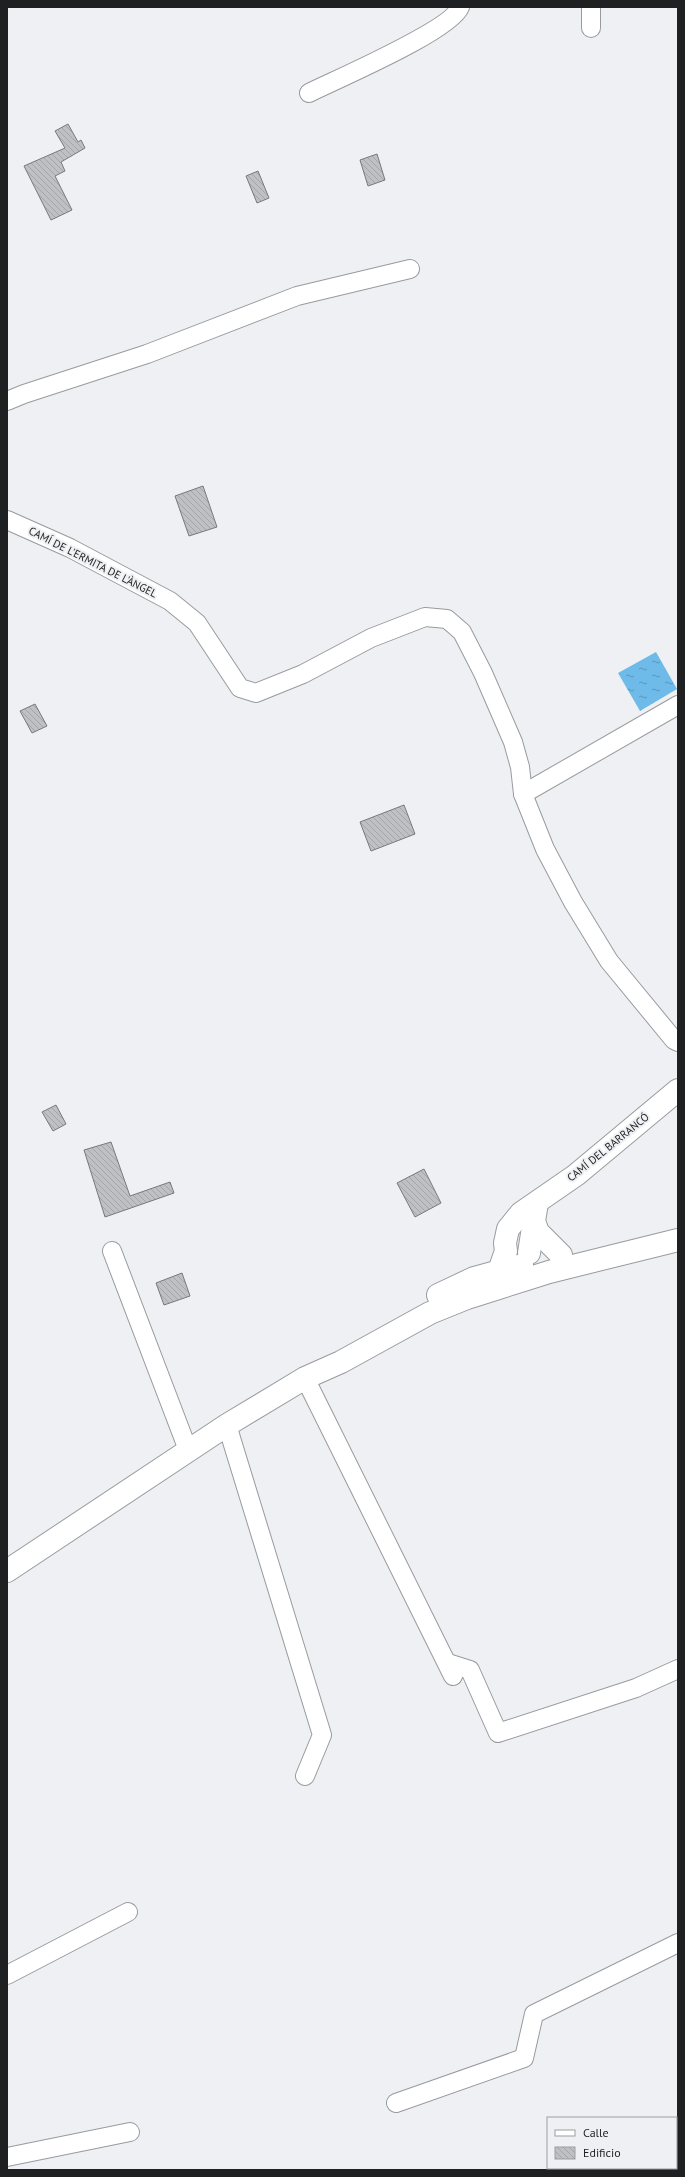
<svg xmlns="http://www.w3.org/2000/svg" width="685" height="2177" font-family="'PT Sans',sans-serif">
<style>
.water{fill:url(#water-ripples)}
.building{fill:url(#building-back-hatch);stroke:#777a7d}
.lines{fill:none;stroke-linecap:round;stroke-linejoin:round}
.minor-casing{stroke:#989b9e;stroke-width:20}
.tertiary-casing{stroke:#989b9e;stroke-width:24}
.secondary-casing{stroke:#989b9e;stroke-width:24}
.minor{stroke:#fff;stroke-width:18}
.tertiary{stroke:#fff;stroke-width:22}
.secondary{stroke:#fff;stroke-width:22}
.labels{text-anchor:middle;stroke-width:4;stroke-linejoin:round;paint-order:stroke}
.street-label{font-size:11px;fill:#1f2021;stroke:#eef0f4}
</style>
<defs>
<pattern id="water-ripples" width="26" height="14" patternUnits="userSpaceOnUse"><rect width="26" height="14" fill="#6ebae8"/><path d="M2 4q2-2 4 0t4 0M15 11q2-2 4 0t4 0" fill="none" stroke="#5a97bc"/></pattern>
<pattern id="building-back-hatch" width="6" height="6" patternUnits="userSpaceOnUse"><rect width="6" height="6" fill="#bec0c4"/><path d="M-1 5l2 2M0 0l6 6M5-1l2 2" fill="none" stroke="#a3a5a8"/></pattern>
</defs>
<rect width="100%" height="100%" fill="#eef0f4"/>
<path class="water" d="M656,652L677,689L640,711L618,673Z"/>
<g class="building">
<path d="M68,124L78,142L81,140L85,148L61,162L65,171L55,176L72,210L51,220L24,166L65,148L55,131Z"/>
<path d="M377,154L385,180L368,186L360,160Z"/>
<path d="M258,171L269,198L257,203L246,176Z"/>
<path d="M203,486L217,527L189,536L175,496Z"/>
<path d="M35,704L47,726L32,733L20,711Z"/>
<path d="M404,805L415,834L371,851L360,822Z"/>
<path d="M56,1105L66,1124L53,1131L42,1112Z"/>
<path d="M111,1142L130,1196L170,1182L174,1193L105,1217L84,1150Z"/>
<path d="M424,1169L441,1203L415,1217L397,1183Z"/>
<path d="M182,1273L190,1296L164,1305L156,1283Z"/>
</g>
<g class="lines">
<g class="minor-casing">
<g id="minor">
<path d="M591,7V28"/>
<path d="M309,93C335,80 452,30 460,7"/>
<path d="M7,401L24,394L147,354L297,296L410,269"/>
<path d="M7,520L70,548L170,601L197,623L240,688L256,693L303,674L371,638L425,617L447,619L462,632L483,673L513,742L520,767L523,794L545,849L573,902L609,961L674,1040L678,1042"/>
<path d="M523,794L678,705"/>
<path d="M112,1251L188,1450"/>
<path d="M305,1378L453,1676"/>
<path d="M227,1425L322,1735L305,1776"/>
<path d="M448,1663L470,1670L498,1733L636,1688L678,1669"/>
<path d="M7,1975L128,1912"/>
<path d="M396,2103L524,2058L534,2014L678,1943"/>
<path d="M7,2157L130,2132"/>
</g>
</g>
<g class="tertiary-casing">
<g id="tertiary">
<path d="M537,1203L534,1221L538,1232L561,1255"/>
<path d="M529,1253L534,1221"/>
<path d="M499,1271L506,1251L505,1243L508,1229L521,1213L576,1175L678,1090"/>
</g>
</g>
<g class="secondary-casing">
<g id="secondary">
<path d="M438,1295L474,1278L522,1265"/>
<path d="M7,1571L227,1425L305,1378L341,1362L430,1313L467,1298L549,1272L678,1240"/>
</g>
</g>
<use href="#minor" class="minor"/>
<use href="#tertiary" class="tertiary"/>
<use href="#secondary" class="secondary"/>
</g>
<g class="labels">
<g class="street-label">
<text transform="translate(93 562) rotate(27)" y="4">CAMÍ DE L'ERMITA DE L'ÀNGEL</text>
<text transform="translate(608 1147) rotate(-39)" y="4">CAMÍ DEL BARRANCÓ</text>
</g>
</g>
<rect width="685" height="2177" fill="none" stroke="#1f2021" stroke-width="16"/>
<rect x="547" y="2117" width="130" height="52" fill="#eef0f4" stroke="#9b9da0"/>
<rect x="555" y="2130" width="20" height="6" fill="#ffffff" stroke="#9b9da0"/>
<text x="583" y="2137" font-size="12" fill="#1f2021">Calle</text>
<rect x="555" y="2147" width="20" height="12" fill="url(#building-back-hatch)" stroke="#9b9da0"/>
<text x="583" y="2157" font-size="12" fill="#1f2021">Edificio</text>
</svg>
